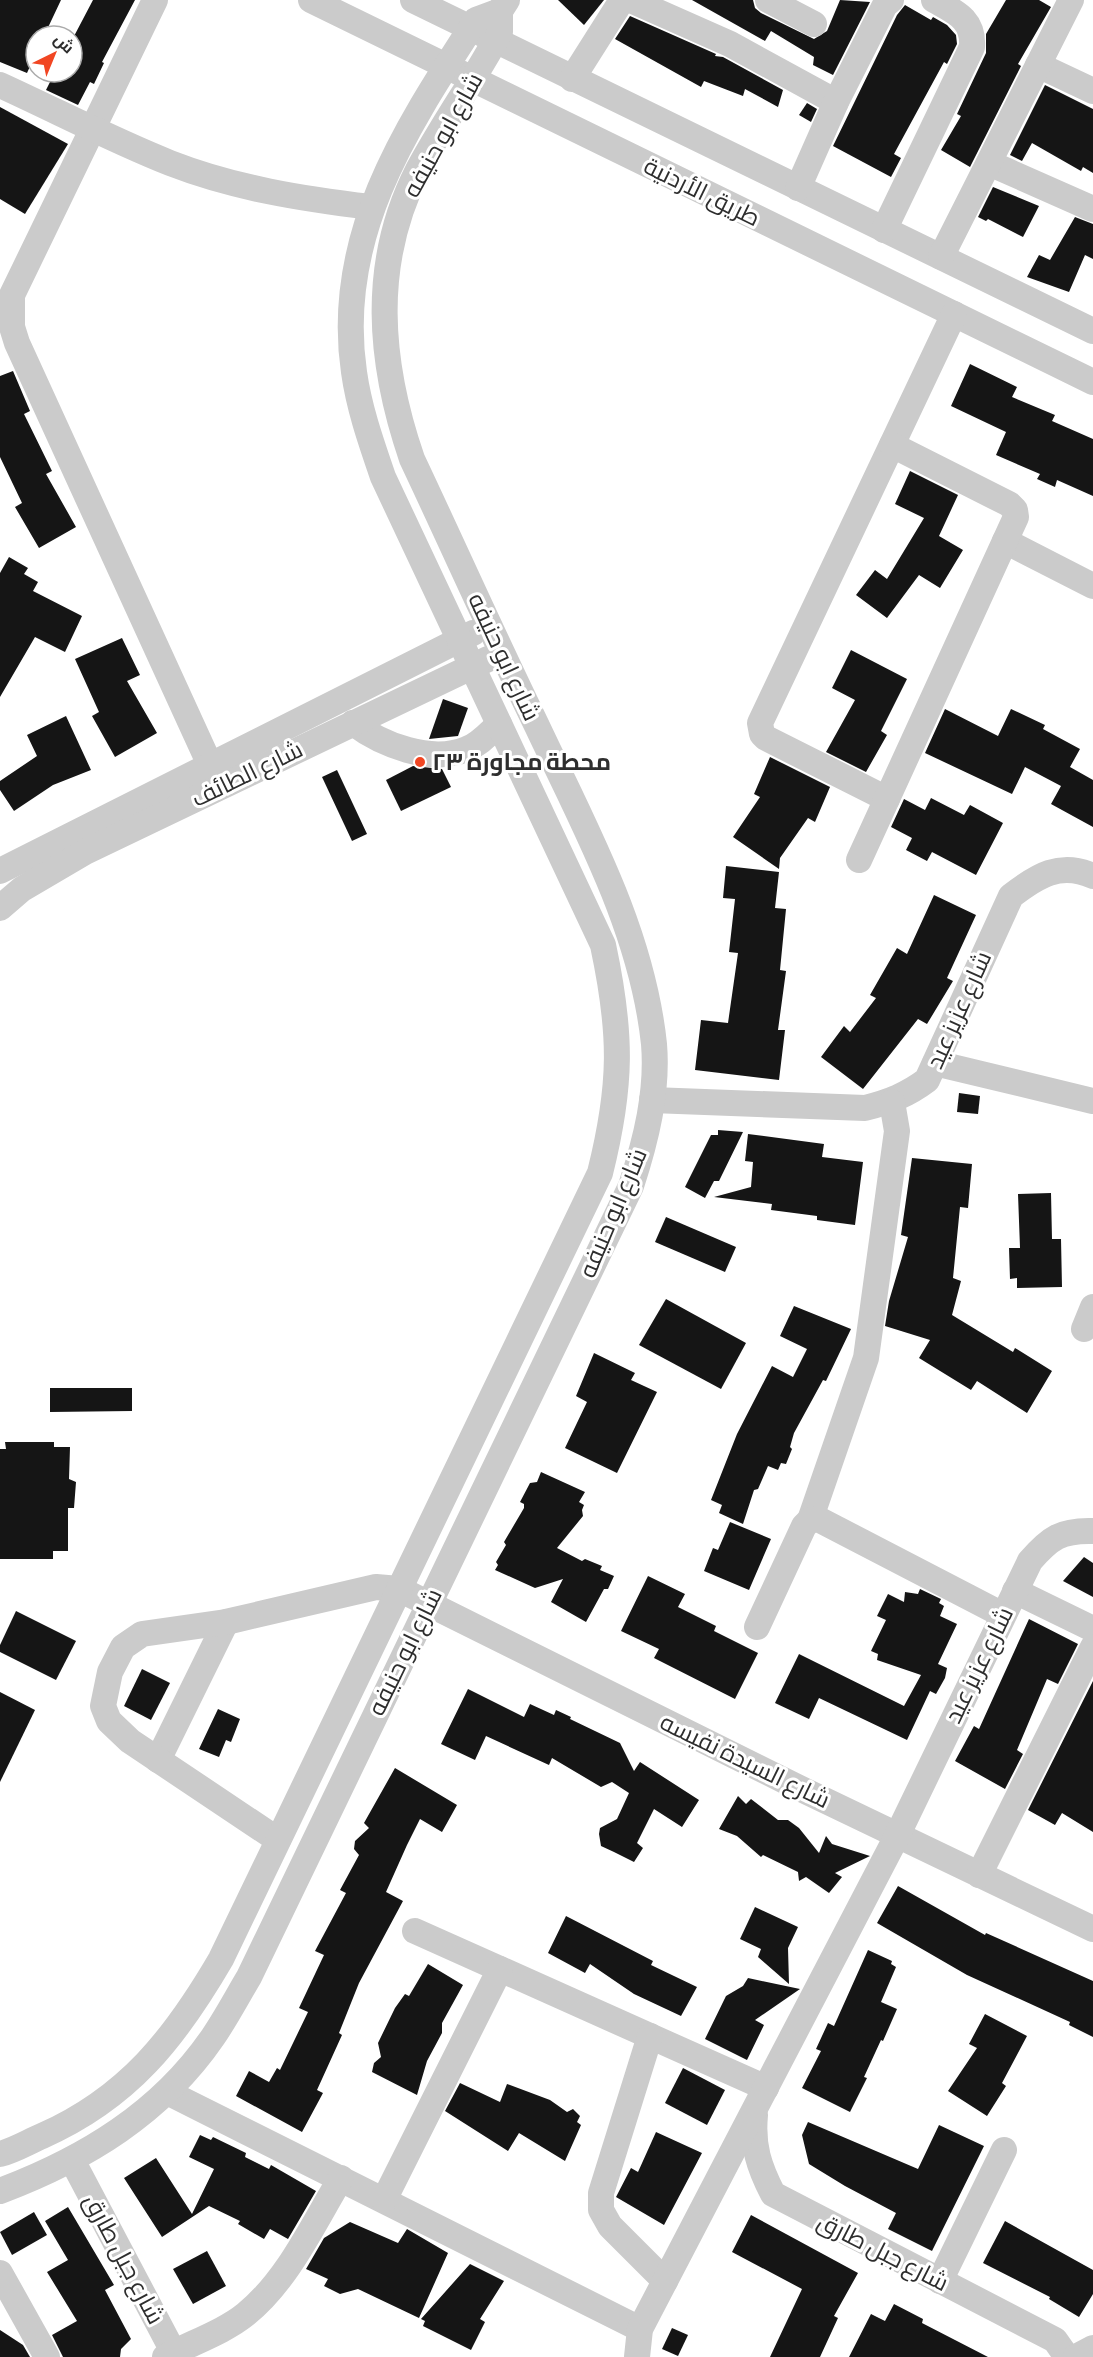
<svg xmlns="http://www.w3.org/2000/svg" width="1093" height="2357" font-family="'Alegreya Sans',Cairo,sans-serif">
<style>
.building{fill:#151515}
.lines{fill:none;stroke-linecap:round;stroke-linejoin:round}
.minor{stroke:#cbcbcb;stroke-width:26}
.poi-dot{fill:#f14623;stroke:#fff;stroke-width:2}
.labels{text-anchor:middle;stroke-width:6;stroke-linejoin:round;paint-order:stroke}
.street-label{font-size:24px;fill:#2e2e2e;stroke:#fff}
.poi-label{font-size:24px;font-weight:bold;fill:#2e2e2e;stroke:#fff;text-anchor:start}
</style>
<rect width="100%" height="100%" fill="#fff"/>
<g class="building">
<path d="M0,0H61L44,36H36V53L27,73L0,62Z"/>
<path d="M93,0H135L102,62L104,63L94,84L90,82L78,105L46,90L55,72H72V40Z"/>
<path d="M558,0H604L584,25Z"/>
<path d="M692,0H753L755,8L761,13L814,39L827,31L840,0L870,2L833,75L813,65L814,57L771,31L765,41Z"/>
<path d="M1006,0H1039L1051,7L1018,64L1021,66L970,167L941,150L961,116L957,114L986,53V34Z"/>
<path d="M905,5L931,20L933,17L947,25L956,35L957,44L947,64L944,62L894,154L901,158L891,177L833,146L897,15Z"/>
<path d="M630,16L716,54L715,56L723,57L783,90L778,107L745,89L743,96L704,81L701,87L615,39Z"/>
<path d="M1045,85L1093,109V173L1083,167L1081,171L1032,143L1022,161L1010,155Z"/>
<path d="M807,103L817,109L811,122L799,115Z"/>
<path d="M0,107L68,144L25,214L0,199Z"/>
<path d="M993,187L1039,206L1023,237L988,219L986,221L978,217Z"/>
<path d="M1075,217L1093,224V259L1085,255L1069,292L1027,277L1039,255L1050,260Z"/>
<path d="M970,364L1017,387L1012,397L1055,415L1052,421L1093,439V496L1057,480L1055,487L1037,479L1040,474L996,455L1006,432L951,406Z"/>
<path d="M13,371L30,411L24,414L52,471L46,474L76,527L39,548L15,507L22,503L0,457V376Z"/>
<path d="M910,471L958,495L939,536L963,550L940,588L919,575L887,618L856,595L875,570L887,579L924,518L895,504Z"/>
<path d="M9,557L28,568L24,574L38,582L33,591L82,616L65,652L35,637L0,697V573Z"/>
<path d="M122,638L140,675L127,681L157,733L115,757L92,716L99,712L75,659Z"/>
<path d="M851,650L907,679L881,731L887,735L866,772L826,752L855,700L832,688Z"/>
<path d="M443,699L468,708L458,736L429,739Z"/>
<path d="M945,709L998,736L1011,709L1045,725L1043,729L1080,749L1070,767L1093,780V827L1051,804L1061,786L1025,767L1012,794L925,753Z"/>
<path d="M66,716L91,770L53,785L14,811L0,790V781L37,756L27,735Z"/>
<path d="M770,757L830,787L815,822L808,818L780,858L779,869L733,837L760,797L754,794Z"/>
<path d="M413,766L442,769L451,787L401,811L386,780Z"/>
<path d="M337,770L367,834L352,841L322,777Z"/>
<path d="M931,798L964,815L970,805L1003,823L976,875L932,852L927,861L906,850L912,838L891,827L904,799L925,810Z"/>
<path d="M726,866L779,872L775,908L786,909L780,970L786,971L778,1030H785L779,1080L695,1070L701,1020L728,1023L738,953L729,952L735,899L723,898Z"/>
<path d="M934,895L976,915L947,978L953,981L927,1024L918,1019L863,1089L821,1057L844,1026L850,1032L876,998L870,995L897,948L907,954Z"/>
<path d="M959,1093L980,1096L978,1114L957,1112Z"/>
<path d="M718,1130L743,1132L719,1181H714L705,1198L685,1187L711,1135H718Z"/>
<path d="M748,1134L824,1144L822,1157L863,1162L855,1225L817,1220V1216L771,1210L772,1204L714,1197L751,1187L753,1162L745,1161Z"/>
<path d="M912,1158L972,1164L968,1208L960,1207L953,1278L961,1281L952,1315L1013,1352L1015,1348L1052,1371L1027,1413L977,1381L971,1390L919,1358L930,1340L885,1326L889,1301L908,1237L901,1235Z"/>
<path d="M1051,1193L1052,1239H1061L1062,1287L1017,1288V1278L1010,1279L1009,1248H1020L1018,1194Z"/>
<path d="M666,1217L736,1247L725,1272L655,1242Z"/>
<path d="M666,1299L746,1343L721,1389L639,1345Z"/>
<path d="M794,1306L851,1329L826,1381L823,1380L794,1433L790,1447L792,1449L786,1464L781,1463L778,1470L768,1466L758,1489L754,1490L743,1524L719,1513L722,1505L711,1500L737,1434L772,1366L793,1377L807,1349L780,1336Z"/>
<path d="M594,1353L635,1373L631,1380L657,1392L617,1473L565,1448L587,1402L576,1396Z"/>
<path d="M50,1388H132V1411L50,1412Z"/>
<path d="M5,1442H54V1447H70L69,1479L76,1482L74,1508H68V1551H53V1559H0V1449H6Z"/>
<path d="M541,1472L585,1492L579,1502L584,1505L582,1510L583,1516L557,1548L582,1561L585,1559L602,1566L600,1570L614,1576L608,1589H604L586,1622L551,1602L563,1579L535,1588L495,1570L498,1565L496,1562L506,1545L504,1542L524,1508V1504L520,1502L530,1483L537,1482Z"/>
<path d="M730,1522L771,1539L749,1590L704,1571L713,1548L718,1550Z"/>
<path d="M1084,1557L1093,1563V1597L1063,1581Z"/>
<path d="M648,1576L685,1594L678,1607L716,1626L714,1631L758,1653L735,1699L654,1658L659,1649L621,1631Z"/>
<path d="M920,1589L941,1599L939,1603L944,1606L940,1616L957,1624L938,1664L947,1668L945,1678L936,1694L930,1691L907,1740L819,1698L809,1719L775,1703L799,1654L904,1706L921,1675L877,1660L878,1654L871,1651L886,1620L877,1616L888,1594L904,1602L905,1592L918,1594Z"/>
<path d="M16,1611L76,1641L56,1680L0,1652V1645Z"/>
<path d="M1029,1619L1078,1644L1058,1684L1047,1679L1017,1750L1023,1754L1005,1789L955,1761L974,1726L979,1729Z"/>
<path d="M142,1669L170,1683L151,1720L124,1706Z"/>
<path d="M1093,1681V1832L1062,1813L1055,1825L1028,1810Z"/>
<path d="M468,1689L524,1717L530,1704L554,1715L556,1710L571,1717L570,1719L620,1743L634,1771L640,1762L699,1800L682,1827L654,1809L637,1843L643,1848L634,1862L614,1852L601,1846L599,1834L600,1828L617,1819L629,1793L612,1782L601,1787L552,1758L549,1765L486,1736L475,1760L441,1744Z"/>
<path d="M0,1692L35,1710L0,1782Z"/>
<path d="M218,1709L240,1719L231,1742L226,1740L219,1757L199,1749Z"/>
<path d="M395,1768L457,1805L442,1832L420,1819L407,1845L386,1892L403,1901L359,1983L339,2033L342,2035L317,2090L323,2093L302,2132L236,2096L249,2071L269,2082L277,2068L280,2070L308,2012L299,2008L324,1955L315,1951L346,1893L340,1890L359,1855L354,1849L355,1841L369,1828L364,1823Z"/>
<path d="M738,1796L746,1804L751,1799L778,1820H788L799,1828L819,1853L826,1836L832,1844L870,1856L835,1873L842,1877L829,1893L806,1877L799,1881L798,1872L763,1855L761,1857L737,1836L719,1829Z"/>
<path d="M898,1886L985,1935L986,1933L1093,1981V2037L1069,2025L1070,2022L967,1975L877,1923Z"/>
<path d="M755,1907L798,1927L788,1948L789,1984L758,1957L761,1949L740,1939Z"/>
<path d="M566,1916L653,1961L651,1965L697,1987L681,2016L634,1994L590,1964L585,1973L548,1953Z"/>
<path d="M868,1950L892,1961L891,1964L896,1967L881,2002L897,2009L883,2041L881,2040L864,2077L867,2078L850,2112L802,2088L821,2051L816,2049L828,2023L834,2026Z"/>
<path d="M428,1964L463,1985L442,2023V2033L427,2061L417,2095L372,2072L374,2063L381,2057L378,2043L395,2008L405,1994L409,1996Z"/>
<path d="M748,1978L800,1989L755,2020L764,2025L747,2060L705,2039L726,1996L743,1986Z"/>
<path d="M985,2014L1027,2036L1002,2083L1006,2086L987,2116L948,2091L977,2048L969,2044Z"/>
<path d="M683,2068L725,2090L707,2125L665,2103Z"/>
<path d="M460,2083L500,2102L507,2084L550,2100L567,2112L573,2109L580,2116L577,2122L581,2125L565,2161L519,2133L508,2151L445,2111Z"/>
<path d="M808,2122L918,2169L939,2125L984,2146L932,2251L888,2229L896,2213L845,2186L809,2164L802,2135Z"/>
<path d="M656,2132L702,2153L664,2225L616,2197L631,2168L638,2172Z"/>
<path d="M200,2135L211,2140L213,2137L246,2153L245,2157L269,2169L271,2165L316,2191L288,2239L270,2229L264,2239L238,2224L240,2221L209,2206L162,2237L124,2178L156,2158L192,2214L214,2169L189,2157Z"/>
<path d="M68,2207L114,2285L105,2290L131,2339L121,2349L120,2357H63L52,2335L77,2321L47,2272L68,2260L45,2221Z"/>
<path d="M34,2212L47,2235L12,2255L0,2232Z"/>
<path d="M751,2215L858,2273L834,2316L838,2318L820,2357H770L802,2289L732,2252Z"/>
<path d="M1005,2221L1093,2270V2294L1079,2317L1049,2299L1050,2297L983,2263Z"/>
<path d="M350,2222L398,2243L407,2229L448,2253L419,2318L358,2289L340,2294L324,2286L328,2279L306,2269L324,2238Z"/>
<path d="M207,2251L226,2286L193,2304L173,2269Z"/>
<path d="M470,2264L504,2281L480,2319L485,2322L471,2350L423,2326L425,2321L421,2319Z"/>
<path d="M894,2304L923,2319L922,2323L988,2357H849L871,2314L885,2321Z"/>
<path d="M672,2328L688,2335L678,2356L662,2349Z"/>
<path d="M0,2330L23,2345L30,2357H0Z"/>
</g>
<g class="lines">
<g class="minor">
<path d="M155,0L12,295V327L17,343L210,765"/>
<path d="M311,0L1093,382"/>
<path d="M413,0L1093,331"/>
<path d="M631,0L730,44L836,102"/>
<path d="M768,0L814,24"/>
<path d="M1038,65L1093,91"/>
<path d="M572,79L622,0"/>
<path d="M0,85C57,111 112,140 170,163C234,188 303,199 371,207"/>
<path d="M989,163L1093,209"/>
<path d="M798,188L836,102L885,5L891,0"/>
<path d="M884,230L972,47C974,19 955,12 934,0"/>
<path d="M941,257L1071,0"/>
<path d="M1005,541L1093,586"/>
<path d="M353,723C382,745 431,764 467,749C480,744 489,733 499,724"/>
<path d="M887,799L766,738L762,734L760,723L954,314"/>
<path d="M859,860L1016,517L1015,510L1009,504L892,445"/>
<path d="M0,871L473,633"/>
<path d="M0,908L22,889L85,852L488,659"/>
<path d="M935,1063L1093,1101"/>
<path d="M652,1100L865,1108C889,1102 907,1095 927,1080L1011,896C1037,876 1060,861 1093,876"/>
<path d="M1084,1329L1093,1307"/>
<path d="M810,1520L866,1358L897,1131L892,1102"/>
<path d="M1015,1591L1093,1629"/>
<path d="M757,1627L804,1526L810,1520L818,1519L1003,1615"/>
<path d="M158,1760L226,1622"/>
<path d="M278,1840L130,1741L109,1721L103,1706L110,1672L123,1647L142,1634L226,1622L376,1587L399,1589L795,1786L1093,1929"/>
<path d="M979,1875L1093,1647"/>
<path d="M415,1931L766,2088"/>
<path d="M650,2036L601,2193V2210L610,2226L665,2281"/>
<path d="M167,2092L640,2329"/>
<path d="M755,2115C752,2146 759,2167 773,2194L1055,2340L1067,2357"/>
<path d="M0,2154C15,2150 28,2142 42,2136C128,2098 175,2038 221,1959L600,1173C622,1085 622,1034 603,945L383,477C371,442 359,408 354,372C334,236 406,128 476,20L500,11"/>
<path d="M72,2160L176,2357"/>
<path d="M0,2191C85,2159 161,2113 213,2037C226,2018 237,1997 249,1977L631,1186C646,1140 658,1092 654,1044C642,930 585,828 537,726C494,638 454,548 412,459C379,363 370,264 418,170C443,123 475,79 500,32V11L507,0"/>
<path d="M384,2200L500,1969"/>
<path d="M0,2273L47,2357"/>
<path d="M940,2281L1004,2150"/>
<path d="M165,2357C191,2343 224,2332 246,2314C288,2280 313,2224 341,2178"/>
<path d="M637,2357L640,2329L897,1836L1030,1561C1050,1538 1061,1530 1093,1531"/>
<path d="M1076,2357L1093,2348"/>
</g>
</g>
<circle class="poi-dot" cx="420" cy="762" r="6"/>
<g class="labels">
<g class="street-label">
<text transform="translate(443 135) rotate(-61)" y="8">شارع ابو حنيفه</text>
<text transform="translate(702 192) rotate(26)" y="8">طريق الأردنية</text>
<text transform="translate(504 657) rotate(65)" y="8">شارع ابو حنيفه</text>
<text transform="translate(247 774) rotate(-26)" y="8">شارع الطائف</text>
<text transform="translate(959 1010) rotate(-66)" y="8">شارع عزيز عيد</text>
<text transform="translate(613 1213) rotate(-67)" y="8">شارع ابو حنيفه</text>
<text transform="translate(405 1652) rotate(-64)" y="8">شارع ابو حنيفه</text>
<text transform="translate(979 1665) rotate(-64)" y="8">شارع عزيز عيد</text>
<text transform="translate(745 1761) rotate(26)" y="8">شارع السيدة نفيسه</text>
<text transform="translate(883 2252) rotate(27)" y="8">شارع جبل طارق</text>
<text transform="translate(124 2259) rotate(62)" y="8">شارع جبل طارق</text>
</g>
<g class="poi-label">
<text x="432" y="770">محطة مجاورة ٢٣</text>
</g>
</g>
<g transform="translate(54 54) rotate(43)"><circle r="28" fill="#ffffff" stroke="#ababab" stroke-width="1.5"/>
<path d="M0-4.5L10 22L0 15L-10 22Z" fill="#f14623"/>
<text y="-9" font-size="16" font-weight="bold" text-anchor="middle" fill="#2e2e2e">ش</text>
</g>
</svg>
